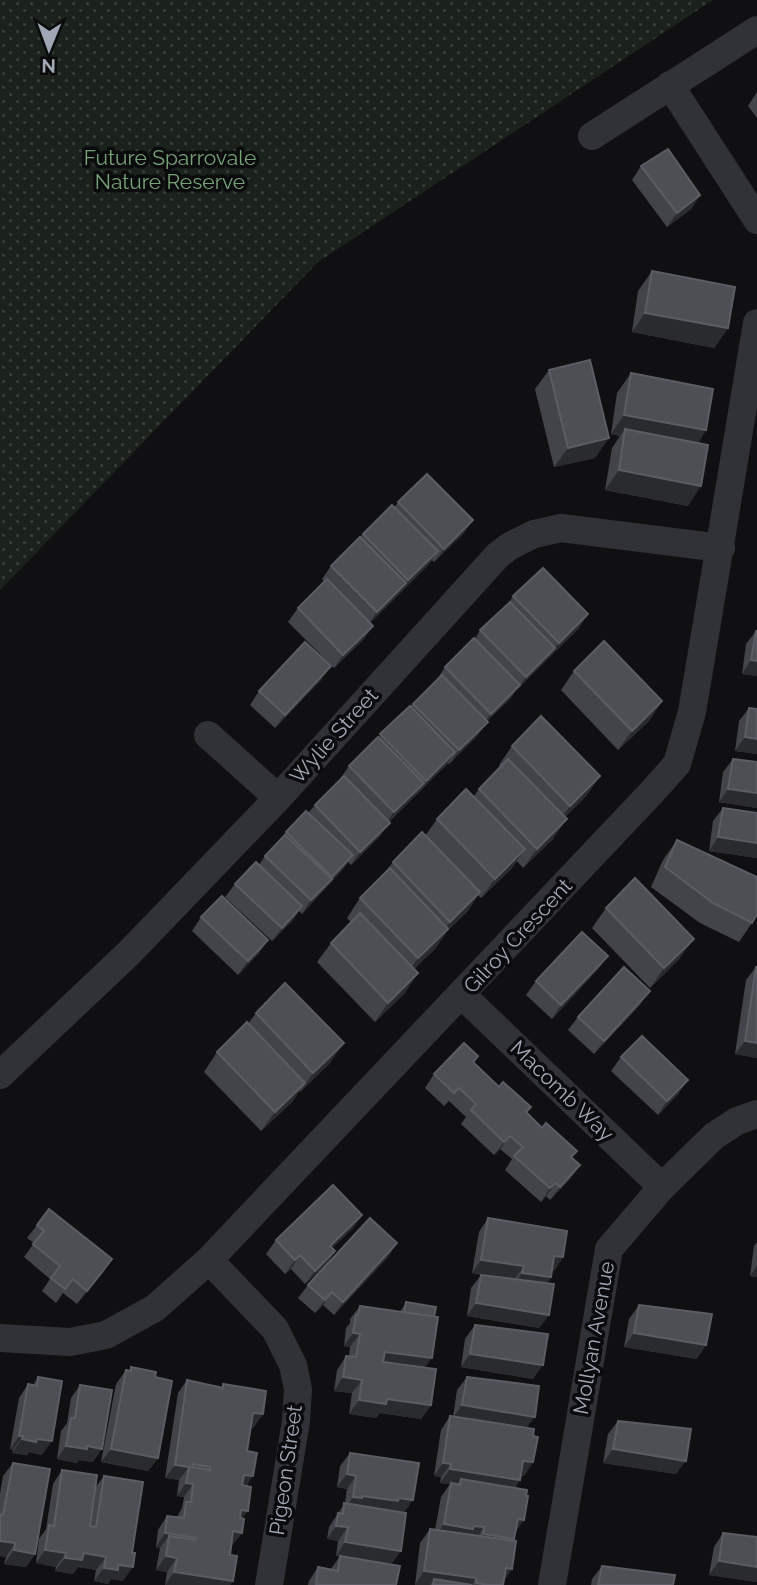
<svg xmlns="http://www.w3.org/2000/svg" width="757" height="1585" font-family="Raleway,sans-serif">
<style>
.park{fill:url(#park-dots)}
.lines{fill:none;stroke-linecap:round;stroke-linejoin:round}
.street{stroke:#313237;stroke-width:28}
.wall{fill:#43444a}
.shaded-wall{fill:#2a2b2f}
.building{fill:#4d4f55;stroke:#5a5d64;stroke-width:2;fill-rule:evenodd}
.labels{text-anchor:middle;stroke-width:7;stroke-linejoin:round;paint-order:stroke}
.park-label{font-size:21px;fill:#75a176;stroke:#0b0b0d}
.street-label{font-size:21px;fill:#a0a7b4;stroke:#0b0b0d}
</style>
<defs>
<pattern id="park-dots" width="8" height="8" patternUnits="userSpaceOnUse" patternTransform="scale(1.75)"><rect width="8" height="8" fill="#1a221b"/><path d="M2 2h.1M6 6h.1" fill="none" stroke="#383f3a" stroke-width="1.8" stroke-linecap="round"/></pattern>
</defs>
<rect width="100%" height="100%" fill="#101012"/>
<path class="park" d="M0,0H713L318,262L0,590Z"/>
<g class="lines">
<g class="street">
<path d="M670,85L757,220"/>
<path d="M592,136L757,30"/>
<path d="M208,735L278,798"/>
<path d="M462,995L662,1187"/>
<path d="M0,1075L129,953L278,798L498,555L510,546L534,534L561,528L721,548"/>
<path d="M209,1260L275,1329L293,1365L298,1389L296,1421L269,1585"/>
<path d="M0,1338L70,1342L106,1335L155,1308L209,1260L653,791L677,764L692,712L757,323"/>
<path d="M552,1585L609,1249L662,1187L714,1136L737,1121L757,1114"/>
</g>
</g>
<g class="wall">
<path d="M757,92V118L748,106Z"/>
<path d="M641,166L700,195L691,209L667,227L632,180Z"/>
<path d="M652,271L728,328L714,348L632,332L638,291Z"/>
<path d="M549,370L595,458L554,467L535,389Z"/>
<path d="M631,373L706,430L698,443L688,506L605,490L612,448L620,436L611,434L617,393Z"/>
<path d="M398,502L473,520L463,534L434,562L432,560L428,565L370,623L373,626L363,640L334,668L288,622L298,608L324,582L322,579L331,566L363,534L394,508Z"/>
<path d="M513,596L579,628L516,690L510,699L487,721L478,735L449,764L448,763L389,822L380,836L351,865L348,862L343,869L302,914L299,911L293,920L272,941L225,897L235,884L259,865L265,856L281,839L286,832L308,813L315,805L340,780V779L349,766L436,681L445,667L475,639L480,630L509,603Z"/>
<path d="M756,631H757V676L742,674L746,644Z"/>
<path d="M574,671L662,701L649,721L618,750L561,690Z"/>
<path d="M322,679L275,728L250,705L259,691Z"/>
<path d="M749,708L757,754L735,751L739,721Z"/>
<path d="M512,746L600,776L586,796L565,817L553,839L523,868L517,861L511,869L481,898L478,895L467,912L447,931L435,949L414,969L405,993L375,1022L317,962L331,943L351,922L347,918L360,898L384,874L393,862L425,836L437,819L474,796L479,789L500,767L499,765Z"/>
<path d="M733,759L757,762V808L719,802L723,772Z"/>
<path d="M723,808L757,813V858L709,851L713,821Z"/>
<path d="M677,840L752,923L739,942L700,923L651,887L663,860Z"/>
<path d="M606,908L680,958L650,988L592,928Z"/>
<path d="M201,917L268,940L259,953L238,975L192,931Z"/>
<path d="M608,956L598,969L552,1019L526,995L536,981Z"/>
<path d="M756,967H757V1058L735,1054L746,980Z"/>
<path d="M640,1005L594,1054L568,1030L578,1017Z"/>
<path d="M256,1013L330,1063L300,1092L299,1091L292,1102L261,1131L204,1072L217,1052L248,1024Z"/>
<path d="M621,1057L679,1093L658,1115L611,1071Z"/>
<path d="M474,1063L572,1157L571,1178L550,1200L546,1196L541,1202L505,1170L512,1159L500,1149L494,1155L461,1124L466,1117L449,1101L444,1106L425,1088L434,1074Z"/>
<path d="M362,1215L353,1228L332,1248L335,1251L326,1265L305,1284L291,1269L285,1274L266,1254L276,1240Z"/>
<path d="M488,1218L563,1257L554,1271L552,1270L551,1277L547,1283L549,1315L539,1328L467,1316L471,1288L481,1275L487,1276L472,1273L479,1232Z"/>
<path d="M37,1225L112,1259L77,1304L63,1293L56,1303L42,1291L50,1279L24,1257L34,1243L27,1238Z"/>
<path d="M757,1242V1277L750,1276L754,1246Z"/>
<path d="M388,1257L334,1315L323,1305L315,1313L298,1298L308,1285Z"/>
<path d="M406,1302L425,1368L431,1405L421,1419L380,1413L376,1418L349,1414L352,1393L334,1391L337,1370L346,1356H349L350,1347L344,1346L346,1328L350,1323V1319L360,1306L400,1312Z"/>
<path d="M639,1305L697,1359L624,1347L629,1319Z"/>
<path d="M475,1325L533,1379L461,1367L465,1339Z"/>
<path d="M131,1367L155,1377L158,1458L148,1471L101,1462L116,1384L126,1370L129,1371Z"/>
<path d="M38,1377L42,1455L29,1452L27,1455L12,1453L13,1450L10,1449L19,1398L28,1384L33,1385Z"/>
<path d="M467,1377L527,1428L533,1436V1462L524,1476H521L520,1480L515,1488V1533L513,1541L512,1569L504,1580L503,1585H415L420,1543L430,1529L435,1530L441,1497L450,1484L440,1483L441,1477L434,1476L441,1430L450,1416L453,1417L457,1390Z"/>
<path d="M187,1380L221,1387L223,1384L263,1414L253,1428H251L247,1451L246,1486L242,1518V1533L231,1546L230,1555V1585H165L167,1572L156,1570L160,1548L156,1547L158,1530L167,1516L177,1517L182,1508L184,1497L177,1496L179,1480L165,1478L178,1393Z"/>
<path d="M80,1385L93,1462L79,1460L77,1463L57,1459L61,1431L67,1423L71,1398Z"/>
<path d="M618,1421L676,1474L603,1463L608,1434Z"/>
<path d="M350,1453L404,1513L401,1551L391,1564L396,1585H308L309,1581L318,1567L331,1569L340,1556H336L338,1541L327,1539L329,1527L345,1503L347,1489L337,1487L340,1466Z"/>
<path d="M13,1463L35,1554L26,1567L4,1564L6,1557L0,1556V1494L3,1476Z"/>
<path d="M62,1470L95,1488L104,1476L123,1581L111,1579L108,1584L94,1581L96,1570L78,1567L73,1574L55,1571L56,1567L36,1563L39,1539L46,1529L53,1484Z"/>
<path d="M723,1533L757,1537V1582L709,1575L714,1547Z"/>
<path d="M602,1566L673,1585H591L592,1579Z"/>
</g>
<g class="shaded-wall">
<path d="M700,195L691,209L667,227L677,213Z"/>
<path d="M645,313L728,328L714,348L632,332Z"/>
<path d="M624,415L706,430L693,450L625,429L620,436L611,434Z"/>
<path d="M609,438L595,458L554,467L568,448Z"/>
<path d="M619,470L701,486L688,506L605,490Z"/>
<path d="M473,520L463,534L434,562L444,549Z"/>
<path d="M438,551L428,565L367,626L377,612Z"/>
<path d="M588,614L579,628L517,690L526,677Z"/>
<path d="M373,626L363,640L334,668L343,655Z"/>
<path d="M751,660L757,661V676L742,674Z"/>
<path d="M331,666L322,679L275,728L285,715Z"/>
<path d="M520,685L510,699L481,727L491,714Z"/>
<path d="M662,701L649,721L618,750L632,731Z"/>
<path d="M488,722L478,735L449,764L459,750Z"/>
<path d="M745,737L757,739V754L735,751Z"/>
<path d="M455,752L446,766L416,794L426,781Z"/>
<path d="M600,776L586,796L556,825L570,806Z"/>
<path d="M424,783L414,797L385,825L394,812Z"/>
<path d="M728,789L757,793V808L719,802Z"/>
<path d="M567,819L553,839L523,868L537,849Z"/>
<path d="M390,823L380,836L351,865L360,852Z"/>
<path d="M718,837L757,843V858L709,851Z"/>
<path d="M525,849L511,869L481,898L495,879Z"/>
<path d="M353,855L343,869L302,914L311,900Z"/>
<path d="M480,892L467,912L447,931L435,949L404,978L418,958L438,939L450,922Z"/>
<path d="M302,906L293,920L272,941L282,928Z"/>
<path d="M694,939L680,958L650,988L664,968Z"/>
<path d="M268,940L259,953L238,975L248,961Z"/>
<path d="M608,956L598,969L552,1019L561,1005Z"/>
<path d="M418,973L405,993L375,1022L388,1003Z"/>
<path d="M650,991L640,1005L594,1054L604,1041Z"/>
<path d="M745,1041L757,1043V1058L735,1054Z"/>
<path d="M344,1043L330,1063L300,1092L313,1073Z"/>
<path d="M688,1080L679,1093L658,1115L667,1101Z"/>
<path d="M305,1083L292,1102L261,1131L275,1112Z"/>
<path d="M510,1136L500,1149L494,1155L504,1142Z"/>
<path d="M580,1165L571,1178L550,1200L560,1187Z"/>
<path d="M556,1183L546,1196L541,1202L550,1188Z"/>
<path d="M362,1215L353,1228L321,1259L330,1246Z"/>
<path d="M397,1243L388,1257L334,1315L343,1302Z"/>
<path d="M335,1251L326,1265L305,1284L315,1271Z"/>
<path d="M300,1255L291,1269L285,1274L295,1260Z"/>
<path d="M554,1256L563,1257L554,1271L545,1269Z"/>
<path d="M112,1259L103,1273L77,1304L87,1291Z"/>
<path d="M481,1260L524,1266L514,1280L472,1273Z"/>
<path d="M757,1265V1277L750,1276Z"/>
<path d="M522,1273L551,1277L541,1291L513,1286Z"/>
<path d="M332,1292L323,1305L315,1313L325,1300Z"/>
<path d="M476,1303L549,1315L539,1328L467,1316Z"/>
<path d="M353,1333L360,1334L350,1347L344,1346Z"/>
<path d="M634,1333L706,1345L697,1359L624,1347Z"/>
<path d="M385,1352L432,1358L422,1372L375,1365Z"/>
<path d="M470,1354L543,1365L533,1379L461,1367Z"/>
<path d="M343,1377L362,1380L352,1393L334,1391Z"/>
<path d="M387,1399L431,1405L421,1419L380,1413L376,1418L349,1414L359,1400Z"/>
<path d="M462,1405L535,1417L525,1430L452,1419Z"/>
<path d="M253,1413L263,1414L253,1428L244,1427Z"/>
<path d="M19,1436H23L13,1450L10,1449Z"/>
<path d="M22,1439H37L52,1441L42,1455L29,1452L27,1455L12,1453Z"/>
<path d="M66,1446H87L102,1449L93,1462L79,1460L77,1463L57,1459Z"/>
<path d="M111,1449L158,1458L148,1471L101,1462Z"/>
<path d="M613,1449L686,1461L676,1474L603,1463Z"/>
<path d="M523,1461L533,1462L524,1476L514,1474Z"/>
<path d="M443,1463L451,1464L441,1477L434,1476Z"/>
<path d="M175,1465L189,1467L179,1480L165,1478Z"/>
<path d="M450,1469L520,1480L511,1494L461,1479L457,1485L440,1483Z"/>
<path d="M347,1474L356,1476L347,1489L337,1487Z"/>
<path d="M244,1475L253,1476L244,1490L234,1488Z"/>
<path d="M186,1483L193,1484L184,1497L177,1496Z"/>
<path d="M362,1496L399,1498L413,1500L404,1513L344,1511L353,1497Z"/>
<path d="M241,1510L248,1511L238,1524Z"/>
<path d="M518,1519L524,1520L515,1533Z"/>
<path d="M444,1524L474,1526L484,1527L475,1541L434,1537Z"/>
<path d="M336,1526L348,1527L338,1541L327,1539Z"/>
<path d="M233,1531L242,1533L232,1546L224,1545Z"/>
<path d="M165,1533L196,1538L186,1551L169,1536L160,1548L156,1547Z"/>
<path d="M483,1534L514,1539L505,1553L473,1548Z"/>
<path d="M0,1541L15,1543L6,1557L0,1556Z"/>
<path d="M345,1542L401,1551L391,1564L336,1556Z"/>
<path d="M14,1550L35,1554L26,1567L4,1564Z"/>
<path d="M45,1550L66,1553L56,1567L36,1563Z"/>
<path d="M84,1553L106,1557L96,1570L78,1567L73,1574L55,1571L65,1558Z"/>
<path d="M166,1556L177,1558L167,1572L156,1570Z"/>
<path d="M719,1561L757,1567V1582L709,1575Z"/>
<path d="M118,1565L133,1567L123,1581L111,1579L108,1584L94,1581L104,1568Z"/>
<path d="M506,1568L512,1569L502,1583Z"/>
<path d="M424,1571L476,1578L472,1585L434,1579L430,1585H415Z"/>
<path d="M174,1572L233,1581L230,1585H165Z"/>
</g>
<g class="building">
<path d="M668,149L700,195L677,213L641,166Z"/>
<path d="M652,271L735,287L728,328L645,313Z"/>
<path d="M590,360L609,438L568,448L549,370Z"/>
<path d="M631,373L713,389L706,430L624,415Z"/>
<path d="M625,429L708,445L701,486L619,470Z"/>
<path d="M427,474L473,520L444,549L398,502Z"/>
<path d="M392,505L438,551L408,580L363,534Z"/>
<path d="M360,537L406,583L377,612L331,566Z"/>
<path d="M543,568L588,614L559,643L513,596Z"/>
<path d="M327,579L373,626L343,655L298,608Z"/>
<path d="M510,602L555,648L526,677L480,630Z"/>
<path d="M756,631H757V661L751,660Z"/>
<path d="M474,638L520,685L491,714L445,667Z"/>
<path d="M604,641L662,701L632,731L574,671Z"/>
<path d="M305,642L331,666L285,715L259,691Z"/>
<path d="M442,675L488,722L459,750L413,704Z"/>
<path d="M410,706L455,752L426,781L380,734Z"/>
<path d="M749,708L757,709V739L745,737Z"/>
<path d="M541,716L600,776L570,806L512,746Z"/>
<path d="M378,737L424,783L394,812L349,766Z"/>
<path d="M508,759L567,819L537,849L479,789Z"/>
<path d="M733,759L757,762V793L728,789Z"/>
<path d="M344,776L390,823L360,852L315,805Z"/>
<path d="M466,789L525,849L495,879L437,819Z"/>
<path d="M723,808L757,813V843L718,837Z"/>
<path d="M306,811L353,855L332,877L286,832Z"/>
<path d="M422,832L480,892L450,922L393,862Z"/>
<path d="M285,835L332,879L311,900L265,856Z"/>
<path d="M677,840L757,877V914L752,923L713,903L665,867Z"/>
<path d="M256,862L302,906L282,928L235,884Z"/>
<path d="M390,868L448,929L418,958L360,898Z"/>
<path d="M635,878L694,939L664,968L606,908Z"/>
<path d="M222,896L268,940L248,961L201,917Z"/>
<path d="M360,913L418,973L388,1003L331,943Z"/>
<path d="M582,932L608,956L561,1005L536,981Z"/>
<path d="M624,967L650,991L604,1041L578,1017Z"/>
<path d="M756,967H757V1043L745,1041Z"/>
<path d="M285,983L344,1043L313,1073L256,1013Z"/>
<path d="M247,1022L305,1083L275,1112L217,1052Z"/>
<path d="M642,1036L688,1080L667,1101L621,1057Z"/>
<path d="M464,1043L478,1056L473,1062L499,1087L503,1082L531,1107L526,1112L542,1128L546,1123L577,1151L571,1157L580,1165L560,1187L556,1183L550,1188L514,1156L523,1147L510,1136L504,1142L471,1110L476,1104L459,1088L454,1093L434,1074Z"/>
<path d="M333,1185L362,1215L330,1246L335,1251L315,1271L300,1255L295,1260L276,1240Z"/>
<path d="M49,1209L112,1259L87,1291L73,1279L65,1289L51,1278L60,1266L33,1244L44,1231L37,1225Z"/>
<path d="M370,1218L397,1243L343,1302L332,1292L325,1300L308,1285Z"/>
<path d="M488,1218L567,1231L563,1257L554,1256L551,1277L522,1273L524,1266L481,1260Z"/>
<path d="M481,1275L554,1284L549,1315L476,1303Z"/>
<path d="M406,1302L436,1307L434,1317L404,1312Z"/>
<path d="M639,1305L712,1314L706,1345L634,1333Z"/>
<path d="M360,1306L438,1317L432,1358L385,1352L383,1362L436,1369L431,1405L387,1399L386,1404L359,1400L362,1380L343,1377L346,1356L356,1357L360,1334L353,1333L356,1315H358Z"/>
<path d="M475,1325L548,1334L543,1365L470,1354Z"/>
<path d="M131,1367L156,1372L155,1377L172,1381L158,1458L111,1449L126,1370L131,1371Z"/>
<path d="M38,1377L62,1381L52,1441L37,1439L36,1442L22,1439L23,1436H19L28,1384L37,1386Z"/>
<path d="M467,1377L539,1386L535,1417L462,1405Z"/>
<path d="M187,1380L223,1388V1384L266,1391L263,1414L253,1413L247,1451L257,1453L253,1476L244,1475L242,1485L251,1487L248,1511L241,1510L240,1518L244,1519L242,1533L233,1531L230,1555L237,1556L233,1581L174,1572L177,1558L166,1556L169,1536L195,1540L196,1538L165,1533L167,1516L184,1518L186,1502H191L193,1484L186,1483L189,1467L175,1465ZM193,1464L210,1467V1470L192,1467Z"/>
<path d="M80,1385L112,1390L102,1449L87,1446V1449L66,1446L71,1418H75Z"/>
<path d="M450,1416L534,1429L533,1436L538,1437L533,1462L523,1461L520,1480L450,1469L451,1464L443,1463Z"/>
<path d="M618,1421L691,1429L686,1461L613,1449Z"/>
<path d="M350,1453L419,1463L413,1500L399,1498L398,1501L362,1496V1498L353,1497L356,1476L347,1474Z"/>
<path d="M13,1463L50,1469L35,1554L14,1550L15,1543L0,1541V1514L3,1515Z"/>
<path d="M62,1470L97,1475L90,1526L96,1527L104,1476L143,1482L132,1553H135L133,1567L118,1565V1570L104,1568L106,1557L84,1553L82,1560L65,1558L66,1553L45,1550L49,1525L54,1526Z"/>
<path d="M461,1479L527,1490L526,1496H528L524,1520L518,1519L514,1539L483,1534L484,1527L474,1526L473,1529L444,1524L451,1483L460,1485Z"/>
<path d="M344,1503L406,1513L401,1551L345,1542L348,1527L336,1526L338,1513L343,1514Z"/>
<path d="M430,1529L516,1541L512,1569L506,1568L503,1585H489L476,1583V1578L424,1571Z"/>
<path d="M723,1533L757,1537V1567L719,1561Z"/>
<path d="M340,1556L400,1566L396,1585H325L316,1584L318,1567L338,1571Z"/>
<path d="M602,1566L675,1575L673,1585H598Z"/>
<path d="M434,1579L472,1585H433Z"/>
</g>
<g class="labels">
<g class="park-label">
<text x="170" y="165">Future Sparrovale<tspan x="170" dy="24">Nature Reserve</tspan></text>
</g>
<g class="street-label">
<text transform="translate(334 736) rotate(-48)" y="7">Wylie Street</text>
<text transform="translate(518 936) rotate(-47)" y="7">Gilroy Crescent</text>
<text transform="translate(562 1091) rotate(44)" y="7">Macomb Way</text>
<text transform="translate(594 1338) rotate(-80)" y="7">Mollyan Avenue</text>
<text transform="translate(286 1470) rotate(-82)" y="7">Pigeon Street</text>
</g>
</g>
<g transform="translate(49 49) rotate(181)" stroke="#0b0b0d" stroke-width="5" paint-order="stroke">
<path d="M0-5L12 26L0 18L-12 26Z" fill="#a0a7b4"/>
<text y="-10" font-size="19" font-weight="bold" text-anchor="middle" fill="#a0a7b4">N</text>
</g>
</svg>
